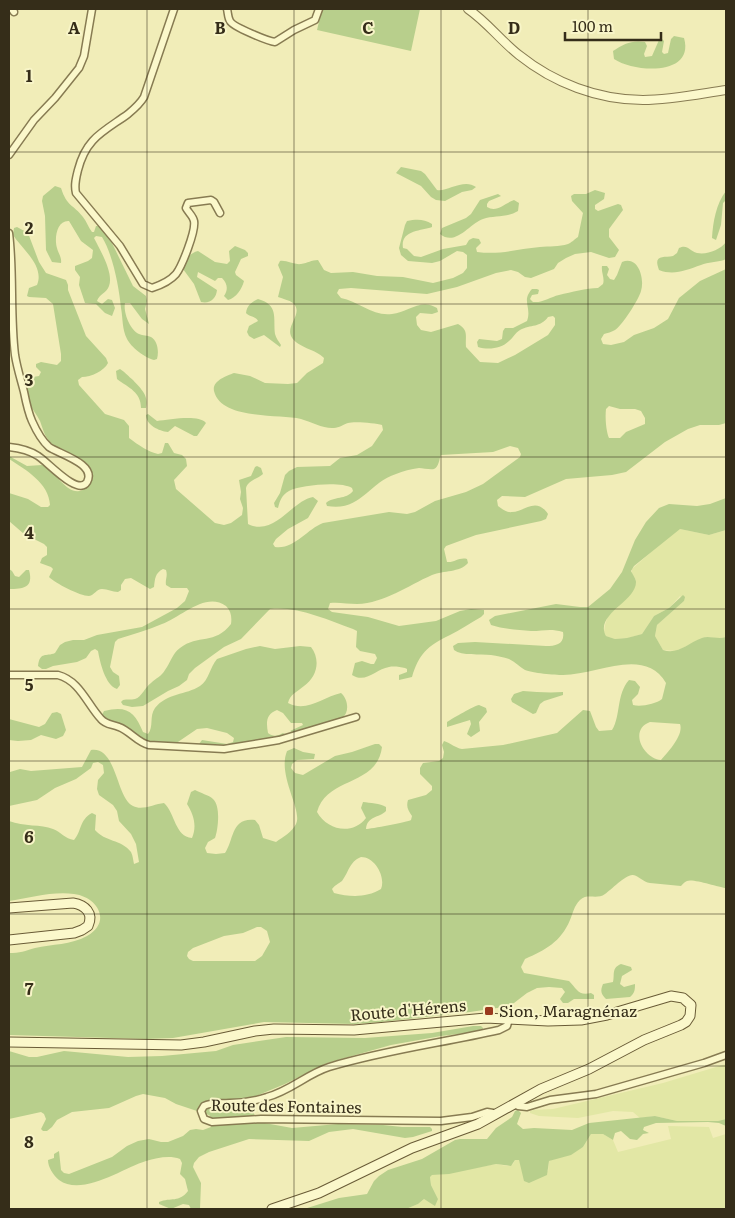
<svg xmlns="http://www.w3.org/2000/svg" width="735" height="1218" font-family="Literata,serif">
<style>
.farmland{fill:#e2e7a5}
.green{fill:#b8cf8c;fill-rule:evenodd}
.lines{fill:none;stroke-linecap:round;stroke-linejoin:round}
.minor-casing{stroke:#877b52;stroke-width:9}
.tertiary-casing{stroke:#877b52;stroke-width:10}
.secondary-casing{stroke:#695b36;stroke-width:11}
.minor{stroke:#fbf8cb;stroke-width:6}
.tertiary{stroke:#fbf8cb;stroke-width:8}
.secondary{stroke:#fbf8cb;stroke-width:9}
.grid{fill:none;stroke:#352d19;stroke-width:1;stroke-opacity:0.55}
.poi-dot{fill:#9a3a1e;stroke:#f8f5c8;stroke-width:2}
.labels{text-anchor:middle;stroke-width:4;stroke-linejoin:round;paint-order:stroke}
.street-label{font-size:16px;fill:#352d19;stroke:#f8f5c8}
.poi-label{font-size:16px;fill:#352d19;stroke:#f8f5c8;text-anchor:start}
.grid-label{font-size:16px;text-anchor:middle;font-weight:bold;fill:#352d19;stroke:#f8f5c8;stroke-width:4;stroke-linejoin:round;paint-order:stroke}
</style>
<rect width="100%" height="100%" fill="#f1edb8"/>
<g class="farmland">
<path d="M680,529L709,535L726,530V637L721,639L706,637L676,651L663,650L655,636L657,625L684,601L680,596L669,608L654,616L642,634L628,638L615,639L606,636L604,632L605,625L608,616L620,605L636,580L632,574V569L675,531Z"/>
<path d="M726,1064V1119L718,1121H677L655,1116L640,1118L633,1112L613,1111L578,1118L539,1116L530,1113V1111L533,1110L553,1109L663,1083Z"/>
<path d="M668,1126L709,1127L713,1138L726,1134V1209H592L591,1208L587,1209H406L418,1204L424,1199L428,1201L438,1199L431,1185L430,1176L432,1175L442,1174L496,1164L507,1166L513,1164L515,1160H519L521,1165L548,1171L549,1161L583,1147L591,1134H603L613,1140L618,1152L671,1139Z"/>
</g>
<g class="green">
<path d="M322,9H420L411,51L317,30Z"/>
<path d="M674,36L684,38C695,76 635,73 614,59L613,51C624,44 631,40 645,42L647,46L644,54L645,57L652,56L659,40L662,39L664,41L662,52L664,54L668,53L671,39Z"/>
<path d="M401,167L421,171L425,174L437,190C447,192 464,178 476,187L472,190L462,192L445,201L436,200L431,197L421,186L396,173Z"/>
<path d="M55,186L61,188C67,207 73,204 83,217C87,222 88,227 92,232H94L96,226H100L110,239L133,286L146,296L147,301L145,309L149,324L142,319L130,303H125C123,312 130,330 139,334C143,336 147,335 151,337C158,341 159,352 157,359L154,360C145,358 131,347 127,339C122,329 123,319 121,308C119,287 113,255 102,237L96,236L94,238C100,250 114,273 109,286C107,293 99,294 97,301L102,304L108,299L112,300L115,308L112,316L105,313L96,304L85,303L79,285L80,277L75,270V266L88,261L92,258L93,250L81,241L69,221C57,220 54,238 57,248C58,253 62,257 61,263L52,262L46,250L45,216L42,201L43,196Z"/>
<path d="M595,190L605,193L604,199L595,205V209L598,211L618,204L621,205L623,210L609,229V237L619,250L615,257L609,258L591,252L575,254L566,258L558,263L554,269L531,278L525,277L518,272L511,270L496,273L457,287L427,294L351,288L339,289L337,293L341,298C358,301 374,317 392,314C408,312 421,298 437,308L438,312L432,314L420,313L416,317L417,325L421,330L431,332L458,324C469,330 465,336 466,347L480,362L498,363L515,355L548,335L555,325V318L553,316L548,317C540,328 531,324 520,330C515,333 513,338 509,341C501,349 488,350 478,347L477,342L479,339L497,341L502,339L503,331L505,328H513L527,321C532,307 521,301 532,289H537L539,290L538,294L532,295L530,299L533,302C543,303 550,297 559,295C572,292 586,288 598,288L603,284C605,278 601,273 602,266H607L609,269L607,275L610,279L614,280L617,275L622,262C638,255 645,278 641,291C639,299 622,326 615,330C612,332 607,333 604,334L601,339L603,344L611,345L624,342L634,335L654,328L668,319L679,298L700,281L726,269V423L719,425H700L688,429L665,442L626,472L612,475L566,479L525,497L502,496L497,500L498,506C502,509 507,513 512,512C524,512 536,496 548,514L546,519L541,521L476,535L446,546L444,549L447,562C454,563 459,557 467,559L468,563C459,573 444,570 432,575C407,586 385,603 357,604C348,604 339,602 330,603L328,609L332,612L368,617L399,626L436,621L460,611L471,609L484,610V614L481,617C470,623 460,630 450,635C427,646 419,654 412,677L399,680V675L407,672V669L405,668C400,667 394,666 389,667C376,669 366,684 352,675L355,663L362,661L371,664H374L377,658L375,654L360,651L356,647L357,631L353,629C327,620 298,606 270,609L241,639L224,647L195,668L189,674L187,680L179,686L168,691L143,706L132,707L123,705L121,702L123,700C127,699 131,700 135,699C142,697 145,687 151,683C156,678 162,676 165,670C171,662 172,654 180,648C198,634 215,645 231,624C232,617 231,611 226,606C206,591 181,617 162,624C148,630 133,634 118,639L115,642L110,667L113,672L119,676L120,685L117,689C105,685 100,662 98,651L95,649L91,651L86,658L77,662L53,666L46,669H42L38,666C40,651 46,657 55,653L60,645L65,642L73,640H84L97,635L142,627L177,608L185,601L189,591L187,588H171L166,585C165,580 168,576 166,570L163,569C155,573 155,579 154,587L150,589L131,578L125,579L121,585V590L118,592C112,592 108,589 102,589C96,589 95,595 89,596C80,596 55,583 49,577L53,569L51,567L40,563L42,558L47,555V547L44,544L24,534L9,521V493L28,499L41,507H48L50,505C49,483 26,470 9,459V456L27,466L42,465L47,467C59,477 72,502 88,486C92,482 94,478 92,472C86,454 61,454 50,442C44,435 43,429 40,421C37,415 33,410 30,405C26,396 25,384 23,375L26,373L33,377L39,376L41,372L36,367V364L41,362L57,365L61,361V354L53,304L46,298L29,297L27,296L29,288L37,285C45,266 22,249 13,235L14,228L17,227L28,233L39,262L46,273L66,280L68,285V290L86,336L106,358L108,363C104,371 91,377 82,377L78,380L79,385L105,414L124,420L129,426V438C138,445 149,452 158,454L162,453L165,443H168L174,453L182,455L186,459L187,466L174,480L176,489L215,523L224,525L231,523L242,515L243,508L240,499L241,492L239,480L251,476L255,467L257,466L261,468L263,474C258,479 248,480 246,488L248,524C275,537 291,501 313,497L318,501L308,518L288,529L276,539L273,544L275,547C294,550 307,529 323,523L389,512L407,514L415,512L435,501L466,492L483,484L520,457L521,454L518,448L510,446L493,452L441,455C439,459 439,467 434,469C430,470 423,468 419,468C411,469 403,471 396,474C368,483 361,512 327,506L326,503C334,496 346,500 353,491L352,488C341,481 300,485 289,491C282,495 280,500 278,508L275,507L274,503L280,493L285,475L289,471L297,467L330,466L340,458L357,455L372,446L383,430L382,425C376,423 354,421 348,423C344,424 339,428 334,428C324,429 311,422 301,419C278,414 221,420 214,391C212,381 226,376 234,373L250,376L265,383L288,384L297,383L307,373L323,363L324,358C316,349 297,348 291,336C286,325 304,313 293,303C289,300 283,299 278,297L283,277L278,265L280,261C287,260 294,265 301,264C308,263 311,260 318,260L324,270L331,273L353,272L377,276L403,277L433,283L453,278L463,273L467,268V255L463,252L457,251L440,261L432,263L408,261L401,255L399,248L405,225L407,221C417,219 424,219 432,224V227C421,231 400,230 403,248L407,249L414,256L421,257L443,249L466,245L469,240L473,238L479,239L481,243L476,248L477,252C501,255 517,249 540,247C549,246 559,247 568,244C571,243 575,239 578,237L583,213L572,201L571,196L574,194H586ZM609,406L620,409H635L641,411L645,418V424L626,432L620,438H609C606,431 605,417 606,409Z"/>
<path d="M726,191V200L723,203L721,225L716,240L712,238C713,222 716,204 726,191Z"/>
<path d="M498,194L501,196L489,201L487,204V207C497,213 505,203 514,200L519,203L518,211C507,218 494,215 483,219C470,223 456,247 440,234L442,228L466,218L471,214L480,200Z"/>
<path d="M726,242V259L724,260C717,262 708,262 701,265C686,270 674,276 659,270C653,254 663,258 673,256L677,253L679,248C688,244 689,251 697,253C707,255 720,250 726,242Z"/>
<path d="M235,246L245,250L248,253V256L241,259L235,272L236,275L244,281C242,289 236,298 228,300L224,296C228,290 228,284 222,278H218L215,281L198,272L197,277L217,290C216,299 210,304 201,302L194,284L183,269C185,261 189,253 198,251L215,262L227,264L230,261L229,251Z"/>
<path d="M258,299C279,305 273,318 275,334C276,338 279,342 281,345L280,347L264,335L254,339L249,336L247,332L249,326L258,321C256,316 249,317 246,313C247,305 252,302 258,299Z"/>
<path d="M120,369C126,373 128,376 133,380C141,389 149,395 146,408H141C141,392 129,388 117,379L116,371Z"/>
<path d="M148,414L157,421C169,420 198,414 206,423L197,436H194L175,426L168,432C159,431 146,425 146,415Z"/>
<path d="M726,498V530L709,535L680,529L634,566L631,571C633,575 636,579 636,582C636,602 594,614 606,636L615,639L627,638L642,634L654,616L669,608L683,595L685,597L684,601L657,625L655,636L663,650C678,655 688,643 702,638C709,635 718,640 726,637V888C718,887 692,878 687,881C684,882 683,884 681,886L650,883C643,882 639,876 633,875C626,874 611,890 605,894C597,900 587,893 580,900C574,906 573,913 570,920C561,942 545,950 525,959L521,967L524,973L569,981C577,989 578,996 591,993L594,995V999H574L568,1003H563L560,999L565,992L562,988L549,987L537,988L527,993L514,1003L504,1007L470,1012L381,1022L354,1024L264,1022L173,1038L146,1039L9,1035V953C20,953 25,951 35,948C52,944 71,945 87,936C112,922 98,897 74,894C53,891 29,898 9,901V821C24,827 41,824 53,829C61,832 65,839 74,840C82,831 79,820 92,813L96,815L95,830C105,842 121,839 131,852C133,856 133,860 134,864L139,862L136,844L131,834L119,821L117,811L113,805L99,795L97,789L98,780L104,773L103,765L98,762L93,763L91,768L76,779L55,788L37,800L9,806V777L10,772L20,769L31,771L82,767L91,750C117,746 116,798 133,806C142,811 154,804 164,803C175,813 175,837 192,838C197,826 194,815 187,804L191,792L195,790C200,793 209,795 213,799C221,806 218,830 215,838L208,842L205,848L207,853L216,854L225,853C234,840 231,817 255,820L259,825L263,838L276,842C283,837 292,832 296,824C303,810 277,776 287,751L294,748L303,752L315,754L314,759L297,760L292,764L291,768L295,773L303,775L335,756L352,752L375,744H379L382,747C377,787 327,776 317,812C327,830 352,836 366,818L361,808L363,802C370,803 380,803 386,807V811C379,818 367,816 366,829C370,829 408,822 411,820L412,816C408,810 406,807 408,800L426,795L432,790V786L420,774V768L423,763L439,761L443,758L444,752L442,745L444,741C451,743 455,748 462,749L503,745L557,733L583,710L590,711L596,727L599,731L612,730C621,715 616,695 629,680L635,681L640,687L638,694L632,700L633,705C641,707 656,704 662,699L666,683C645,646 596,675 563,675C555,675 532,673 525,670C520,667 515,662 509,659C504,657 497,656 491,655C480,654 462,656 454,650L453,646L458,643L475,642L546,646C556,646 565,644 563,632C550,628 544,631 531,631C518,630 503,629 491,625L489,620L495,616L556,604L580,607H588L610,589L622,572L635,540L646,522L659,508L669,504L697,506L710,504ZM650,722L680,724C684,735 668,752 661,760C644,759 628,730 650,722ZM361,857C375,857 386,877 381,889C366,898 350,897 334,893L332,889C335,885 338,884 342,881C349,872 349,862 361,857ZM257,927H261L267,931L270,942L262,956L255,961H193L189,959L187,956L188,952L193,948L224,936L243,933Z"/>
<path d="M9,569L12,571L15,576L19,577L26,570H29C34,588 23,589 9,589Z"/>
<path d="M260,646L275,649L300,646L311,647C321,660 317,677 304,686C297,692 290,694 288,703C307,713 323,697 341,693C348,699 350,712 342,718C335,723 322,723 314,726C307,728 301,731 295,734L290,731L303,725L302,723H291L283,713L277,710C266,714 266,722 268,733C273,737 278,736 283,733L287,735L242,749L223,745L199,744L202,740L227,744L233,742L234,738L227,733L207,728L197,729L175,744L153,743L145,741L124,725L103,718L102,715L104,711C127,705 135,712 143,732L148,734C154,727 149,716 155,708C167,693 186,695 200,686C209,680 210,667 217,659L246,649Z"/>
<path d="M523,691C536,692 549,693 563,692V695L544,701L540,704L536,713L533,714L512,702L511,699L514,694Z"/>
<path d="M479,705L486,708L487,712L479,722L480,731L471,737L467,734L471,724L470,720L447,727V722C453,718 474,706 479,705Z"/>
<path d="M57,712L61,714L66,730L63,736L56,739L41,735L31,740L18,741L9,740V719L39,727L45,724L52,713Z"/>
<path d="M621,964L631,967L632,970L622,976L620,984L624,987L635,984C635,989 635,993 630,997L606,999C601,994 600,991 603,984L613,982C615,975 611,968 621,964Z"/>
<path d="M473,1026H481L483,1028V1031L441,1036L391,1045L327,1063L285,1084L256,1096C250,1106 252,1113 259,1122L292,1128L338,1124L383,1125L402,1127H430L432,1129V1131L413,1137L405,1138L353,1129L329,1132L309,1141L249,1139L209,1152L199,1157L194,1163L193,1167L201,1183L200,1209H191L189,1205L183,1204L171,1209L159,1204V1202C171,1197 179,1203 188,1191L185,1179L180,1174L182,1163L180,1159C169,1155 157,1158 146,1161C123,1168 82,1197 59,1180C53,1175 48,1167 48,1160L54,1158V1154L59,1151L61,1170L64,1173L69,1174L112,1157L127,1146L138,1141L149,1139L161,1142H168L183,1136L190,1130L196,1129L203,1130L211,1127L213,1120L209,1115L176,1104L165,1098L143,1094L136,1096L109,1108L72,1112L57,1120L52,1127L47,1131H43L41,1129L46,1119L44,1114L41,1112L9,1119V1051L29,1057H37L64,1051L128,1057L162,1056L216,1051L233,1045L286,1037L365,1038L432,1033Z"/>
<path d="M518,1110L521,1113L517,1124L523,1129L534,1128L572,1130L589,1123L655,1116L677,1121H718L726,1119V1126L719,1123L708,1122L656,1123L644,1127L643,1130L649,1133L643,1134L637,1140L630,1139L621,1131L615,1133L613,1140L603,1134H591L583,1147L571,1155L549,1161L547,1175L529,1183L524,1181L519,1160H515L511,1166L496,1164L449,1174L432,1175L430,1177L431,1185L438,1199L435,1206L424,1199L418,1204L406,1209H304L339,1198L367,1194L374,1181L379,1176L388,1170L422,1159L455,1140L460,1139H487L496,1128L512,1117L515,1111Z"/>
</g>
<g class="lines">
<g class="minor-casing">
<g id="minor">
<path d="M12,9L14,12"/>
<path d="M174,9L144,97C140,104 134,109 128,114C103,132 86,138 78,170C76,178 74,185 76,193L120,246L143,284L152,288C161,285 170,281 176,274C182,266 196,231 194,221C193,216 188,212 186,208L188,203L211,200L214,202L220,213"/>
<path d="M227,9C228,13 228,18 230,21C233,27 268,41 275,42L294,30L315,20L319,9"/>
<path d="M9,155L34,120L55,98L79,68L84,56L92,9"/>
<path d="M9,233C14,273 10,314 15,355C17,368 21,380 24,392C26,402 28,412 32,421C36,430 41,440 49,447C59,454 97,464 87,482C78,497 47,461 38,456C29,450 19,448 9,447"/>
<path d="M9,675H58C80,681 87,704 101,719C106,725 112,724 119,727C130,731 138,743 149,745L224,749L279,740L356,717"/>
<path d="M515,1104L518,1106L527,1107L550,1100L596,1094L704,1063L726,1055"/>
<path d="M495,1115L493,1113L487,1112L472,1117L441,1121L261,1119L212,1122L204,1119L201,1111L204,1106C212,1102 221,1104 230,1103C242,1103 255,1101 267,1097C290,1091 307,1074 329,1067C385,1050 442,1043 499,1030L507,1026L509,1019"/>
</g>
</g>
<g class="tertiary-casing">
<path id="tertiary" d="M468,9C487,22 501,41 519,55C554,83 598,100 643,100C671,100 699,94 726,90"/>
</g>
<g class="secondary-casing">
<g id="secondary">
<path d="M9,908L73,903C85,905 94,913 88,926L82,930L74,933L9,940"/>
<path d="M9,1042L181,1045L204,1042L255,1031L274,1029L354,1030L486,1018L548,1021L581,1020L607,1015L671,996L683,998L691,1005L690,1016L686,1022L681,1025L644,1040L589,1069L541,1089L478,1124L412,1148L319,1193L272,1209"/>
</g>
</g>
<use href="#minor" class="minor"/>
<use href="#tertiary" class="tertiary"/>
<use href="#secondary" class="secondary"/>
</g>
<path class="grid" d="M147,9V1209M294,9V1209M441,9V1209M588,9V1209M9,152H726M9,304H726M9,457H726M9,609H726M9,761H726M9,914H726M9,1066H726"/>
<rect class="poi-dot" x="484" y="1006" width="10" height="10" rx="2.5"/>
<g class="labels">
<g class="street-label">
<text transform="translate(408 1010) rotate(-5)" y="6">Route d'Hérens</text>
<text transform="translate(286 1106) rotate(1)" y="6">Route des Fontaines</text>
</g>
<g class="poi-label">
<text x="499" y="1017">Sion, Maragnénaz</text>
</g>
</g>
<g class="grid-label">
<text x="74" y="34">A</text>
<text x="220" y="34">B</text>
<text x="368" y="34">C</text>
<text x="514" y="34">D</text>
<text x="29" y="82">1</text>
<text x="29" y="234">2</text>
<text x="29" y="386">3</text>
<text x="29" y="539">4</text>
<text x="29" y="691">5</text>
<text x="29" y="843">6</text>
<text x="29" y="995">7</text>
<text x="29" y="1148">8</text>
</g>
<rect width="735" height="1218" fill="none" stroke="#352d19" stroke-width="20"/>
<path d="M565 32v8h96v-8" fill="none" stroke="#352d19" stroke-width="2.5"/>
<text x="572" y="32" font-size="15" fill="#352d19" stroke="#f8f5c8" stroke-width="4" paint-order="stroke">100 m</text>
</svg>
